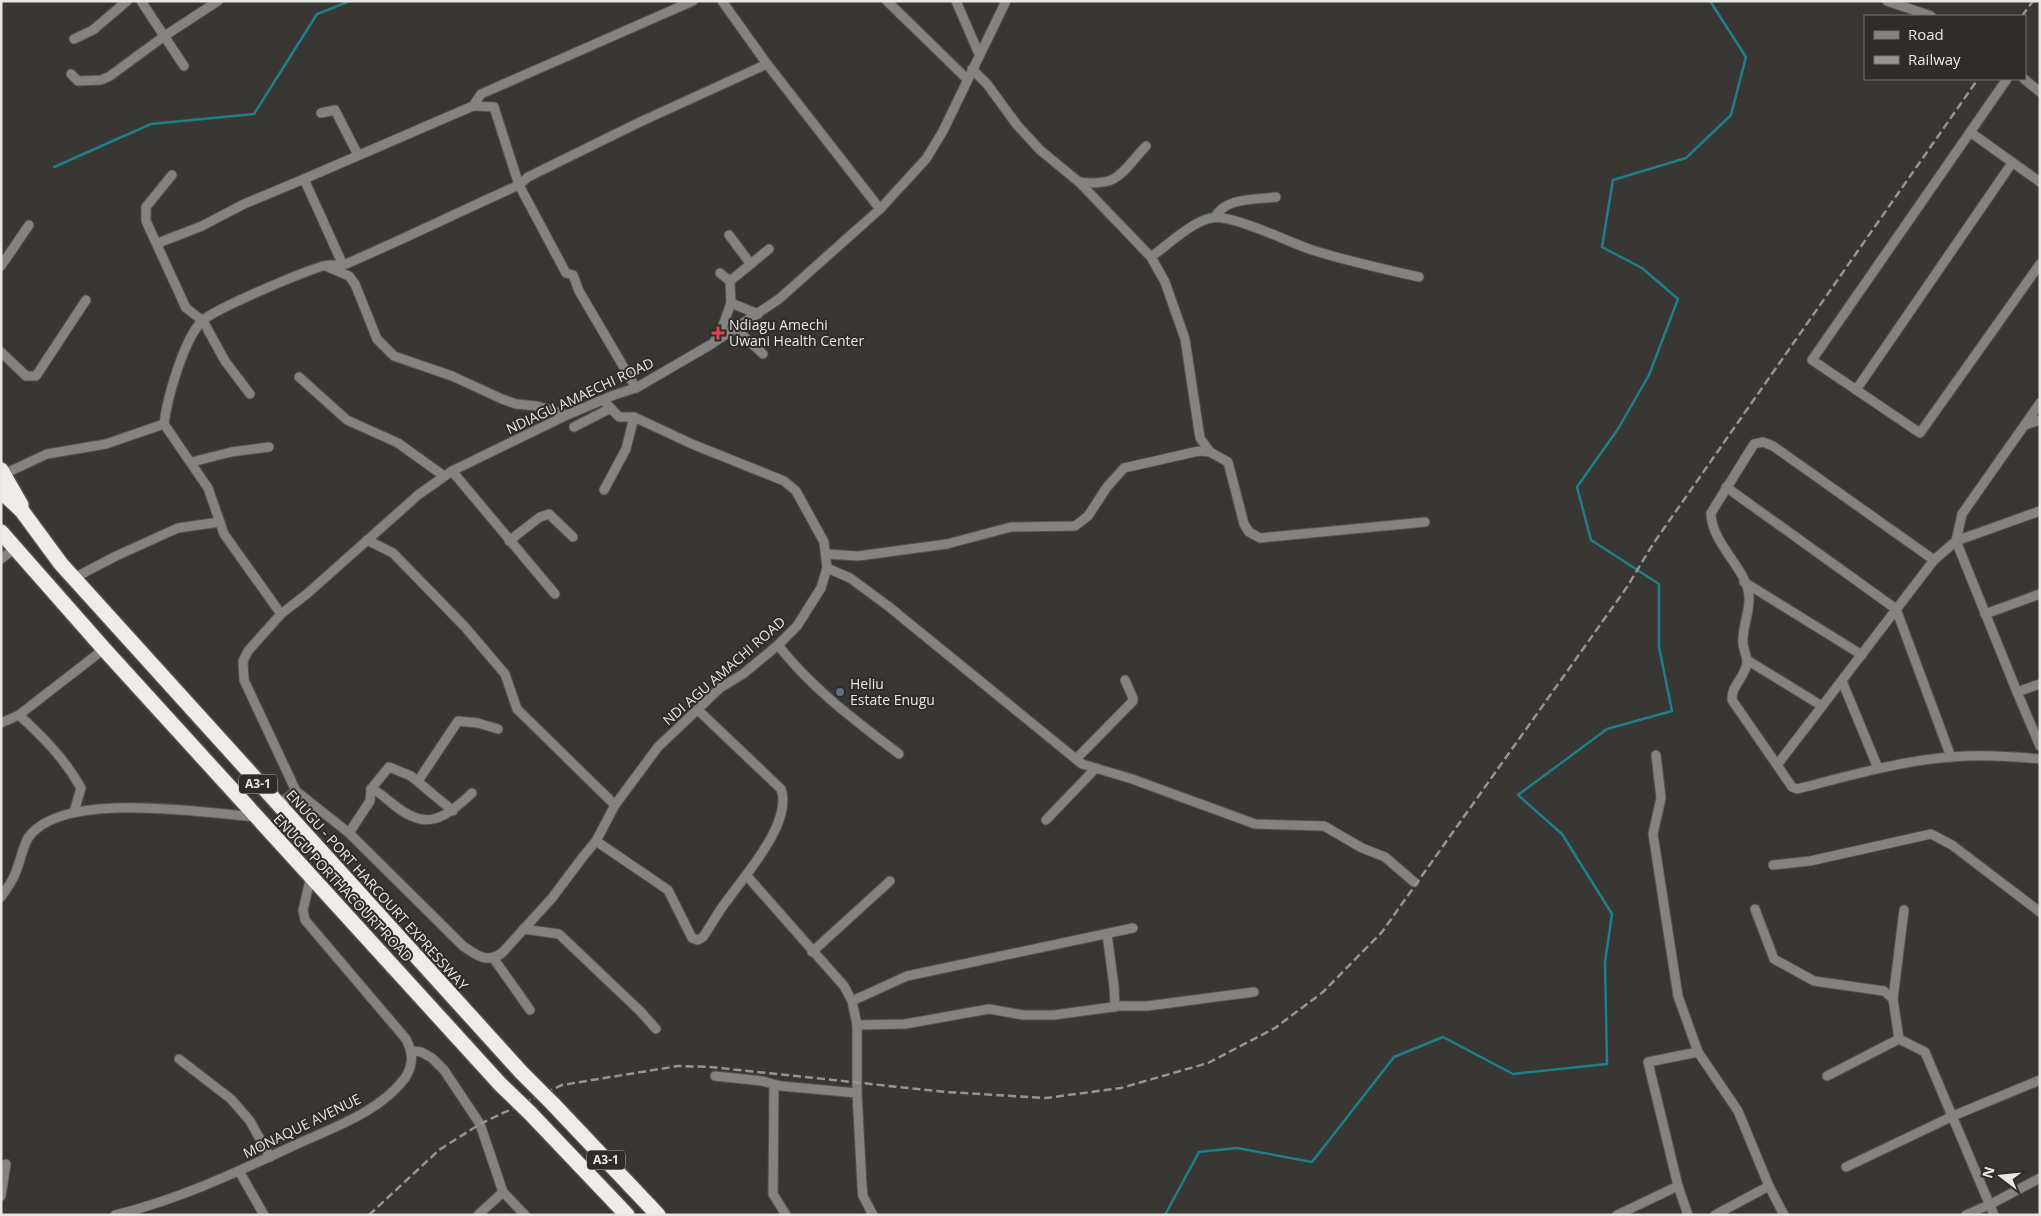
<svg xmlns="http://www.w3.org/2000/svg" width="2041" height="1216" font-family="'Open Sans',sans-serif">
<style>
.lines{fill:none;stroke-linecap:round;stroke-linejoin:round}
.stream{stroke:#1f7f8b;stroke-width:2.5}
.street-casing{stroke:#555350;stroke-width:11}
.highway-casing{stroke:#555350;stroke-width:18}
.street{stroke:#858382;stroke-width:9}
.highway{stroke:#efece8;stroke-width:15}
.rail{stroke:#979593;stroke-width:2.5;stroke-dasharray:8 4;stroke-linecap:butt}
.highway-bridge-casing{stroke:#555350;stroke-width:18;stroke-linecap:butt}
.highway-bridge{stroke:#efece8;stroke-width:15}
.health-dot{fill:#e0444e;stroke:#2f2d2a;stroke-width:2}
.service-dot{fill:#5c6f8a;stroke:#2f2d2a;stroke-width:2}
.labels{text-anchor:middle;stroke-width:4;stroke-linejoin:round;paint-order:stroke}
.shield{fill:#2f2d2a;stroke:#b1afad;stroke-width:1}
.shield-label{font-size:12px;font-weight:bold;fill:#e9e7e5}
.poi-label{font-size:14px;fill:#e9e7e5;stroke:#2f2d2a;text-anchor:start}
.street-label{font-size:14px;fill:#e9e7e5;stroke:#2f2d2a}
</style>
<rect width="100%" height="100%" fill="#393734"/>
<g class="lines">
<g class="stream">
<path d="M54,167L151,124L254,114L317,14L350,1"/>
<path d="M1165,1215L1199,1152L1237,1148L1312,1162L1394,1057L1443,1037L1513,1074L1607,1064L1605,962L1612,914L1562,834L1518,795L1607,729L1672,711L1659,647V584L1591,540L1577,487L1618,429L1649,375L1678,299L1642,268L1602,247L1613,180L1686,158L1731,115L1746,57L1710,1"/>
</g>
<g class="street-casing">
<g id="street">
<path d="M141,1L184,66"/>
<path d="M722,1L767,64L880,209"/>
<path d="M887,1L967,79"/>
<path d="M956,1L979,54"/>
<path d="M1887,1L1931,16"/>
<path d="M74,39L93,30L127,1"/>
<path d="M972,69L987,84L1017,125L1040,150L1079,182L1151,257L1165,282L1185,339L1200,438L1210,452"/>
<path d="M71,74L78,81L101,80L110,76L163,37L218,1"/>
<path d="M2007,79L1812,360L1920,433L2040,264"/>
<path d="M2024,79L2040,92"/>
<path d="M473,106L494,107L519,185L566,273L573,275L579,291L636,388"/>
<path d="M321,113L335,110L358,155"/>
<path d="M1970,132L2040,182"/>
<path d="M172,175L146,207V221L186,308L203,321L225,361L250,394"/>
<path d="M1079,182C1119,187 1121,173 1146,146"/>
<path d="M1215,217C1226,197 1255,200 1276,197"/>
<path d="M729,235L750,263"/>
<path d="M158,243L202,226L244,204L304,179"/>
<path d="M1151,257C1166,246 1193,221 1211,218C1233,214 1288,242 1312,250C1347,261 1383,269 1419,277"/>
<path d="M343,265L304,179L473,106L481,94L693,1"/>
<path d="M1,266L29,225"/>
<path d="M328,267L349,276L355,284L377,339L394,356L452,376L502,399L516,404L537,406L567,415"/>
<path d="M720,273L730,281"/>
<path d="M731,303L758,314"/>
<path d="M735,328L763,354"/>
<path d="M715,340L721,331L731,303L730,281L769,249"/>
<path d="M1,352L26,376H36L86,300"/>
<path d="M299,377L347,420L398,443L444,476"/>
<path d="M1856,390L2012,163"/>
<path d="M603,400L619,417H634L692,444L784,481L796,491L824,542L827,568L821,588L797,626L778,645L743,674L720,688L658,747L615,805L596,841L582,858L552,898L502,953C487,964 476,955 463,946L349,833L296,791L244,680L243,661L248,651L281,614L308,593L418,495L452,471L567,415L614,395L636,388L710,345L779,299L880,209L926,159L943,131L1006,1"/>
<path d="M2040,403L1962,514L1956,541L2040,511"/>
<path d="M164,424L208,488L224,534L281,614"/>
<path d="M2025,425L2040,420"/>
<path d="M574,427L611,408"/>
<path d="M192,462L231,452L269,447"/>
<path d="M452,471L555,594"/>
<path d="M4,474L47,454L106,444L164,424C167,398 184,339 202,321C216,308 303,272 323,266C331,264 339,266 346,264C404,239 461,211 519,185L528,177L640,122L767,64"/>
<path d="M1726,487L1896,609L1951,757"/>
<path d="M604,490L626,449L634,417"/>
<path d="M367,540L393,553L465,627L505,674L517,709L615,805"/>
<path d="M509,541L540,517L549,514L573,537"/>
<path d="M826,554L858,556L947,544L1011,527L1075,526L1088,516L1107,487L1124,468L1199,451L1210,452L1228,462L1244,524L1249,532L1260,538L1425,522"/>
<path d="M1,559L15,548"/>
<path d="M1934,560L1773,446L1763,442L1754,444L1711,513C1711,544 1748,569 1749,597C1750,612 1742,627 1743,643C1743,649 1747,655 1747,662C1746,677 1731,685 1732,700L1777,765L1934,560L1956,541L2017,692"/>
<path d="M827,568L850,578L888,606L1082,764L1132,779L1255,824L1324,826L1362,848L1385,857L1414,882"/>
<path d="M74,578L116,556L178,528L220,522"/>
<path d="M1744,582L1862,655"/>
<path d="M1985,614L2040,594"/>
<path d="M778,645C811,688 856,721 899,754"/>
<path d="M1747,660L1822,706"/>
<path d="M1842,681L1878,768"/>
<path d="M2040,684L2017,692L2040,746"/>
<path d="M19,715C43,737 65,759 81,788L74,812"/>
<path d="M1,723L19,715L104,649"/>
<path d="M1656,755L1661,798L1653,834L1678,996L1698,1052L1738,1111L1769,1186L1784,1215"/>
<path d="M1076,759L1133,701V698L1125,680"/>
<path d="M1777,765L1792,787L1797,789C1848,776 1899,761 1951,757C1981,754 2010,756 2040,759"/>
<path d="M418,781L458,721L478,723L498,729"/>
<path d="M371,789L389,767L411,776L453,811"/>
<path d="M278,805L296,791"/>
<path d="M1046,820L1096,768"/>
<path d="M349,833L370,801L371,789C379,791 386,799 393,804C426,832 444,819 472,793"/>
<path d="M596,841L668,890L692,938L698,940L703,937C712,924 719,910 729,898C747,873 793,821 781,789L698,710"/>
<path d="M1773,865L1810,861L1931,834L1952,845L2040,912"/>
<path d="M747,876L844,986L852,1001L857,1025L905,1024L989,1009L1023,1015H1054L1120,1006H1147L1254,992"/>
<path d="M1,897C6,890 12,882 15,874C20,863 22,849 28,838C61,789 204,813 256,817"/>
<path d="M1755,909L1774,959L1814,981L1884,991L1893,999L1899,1039L1925,1052L1994,1215"/>
<path d="M523,929L559,934L641,1012L656,1029"/>
<path d="M1107,934L1114,986L1115,1007"/>
<path d="M812,952L890,881"/>
<path d="M494,959L530,1010"/>
<path d="M1893,999L1904,910"/>
<path d="M852,1001L907,976L1133,928"/>
<path d="M857,1025V1093L862,1186L863,1196L873,1215"/>
<path d="M412,1051L421,1052L432,1058L444,1070L480,1124L503,1192L478,1215"/>
<path d="M179,1059L231,1099L250,1121L270,1157"/>
<path d="M715,1076L762,1081L781,1086L857,1093"/>
<path d="M1827,1076L1899,1039"/>
<path d="M774,1085L773,1194L786,1215"/>
<path d="M1846,1167L1953,1116L2040,1080"/>
<path d="M239,1171L264,1215"/>
<path d="M503,1192L525,1215"/>
<path d="M1,1196L6,1164"/>
<path d="M115,1215C178,1200 237,1172 295,1145C332,1128 380,1112 405,1078C414,1064 413,1053 406,1039L305,920L303,910L311,876"/>
<path d="M1617,1215L1678,1186"/>
<path d="M1688,1215L1678,1186L1648,1062L1698,1052"/>
<path d="M1715,1215L1769,1186"/>
<path d="M1966,1215L1993,1203L2040,1178"/>
</g>
</g>
<g class="highway-casing">
<g id="highway">
<path d="M1,470L21,505"/>
<path d="M1,491L22,511L61,564L521,1072"/>
<path d="M1,532L104,649L500,1084"/>
<path d="M553,1104L658,1215"/>
<path d="M530,1113L627,1215"/>
</g>
</g>
<use href="#street" class="street"/>
<use href="#highway" class="highway"/>
<g class="rail">
<path d="M2022,16L2033,1"/>
<path d="M369,1215L439,1150L480,1124L562,1085L678,1066L711,1067L946,1092L1046,1098L1121,1088L1208,1063L1275,1028L1323,992L1382,932L1627,587L1653,544L1978,79"/>
</g>
<g class="highway-bridge-casing">
<g id="highway-bridge">
<path d="M521,1072L553,1104"/>
<path d="M500,1084L530,1113"/>
</g>
</g>
<use href="#highway-bridge" class="highway-bridge"/>
</g>
<path class="health-dot" d="M715.5 325.5h5v5h5v5h-5v5h-5v-5h-5v-5h5z"/>
<circle class="service-dot" cx="840" cy="692" r="5"/>
<g class="labels">
<g class="shield">
<rect x="239" y="774.5" width="38" height="19" rx="4"/>
<rect x="587" y="1150.5" width="38" height="19" rx="4"/>
</g>
<g class="shield-label">
<text x="258" y="788">A3-1</text>
<text x="606" y="1164">A3-1</text>
</g>
<g class="poi-label">
<text x="729" y="330">Ndiagu Amechi<tspan x="729" dy="16">Uwani Health Center</tspan></text>
<text x="850" y="689">Heliu<tspan x="850" dy="16">Estate Enugu</tspan></text>
</g>
<g class="street-label">
<text transform="translate(580 396) rotate(-25)" y="5">NDIAGU AMAECHI ROAD</text>
<text transform="translate(724 671) rotate(-41)" y="5">NDI AGU AMACHI ROAD</text>
<text transform="translate(343 888) rotate(47)" y="5">ENUGU PORTHACOURT ROAD</text>
<text transform="translate(377 890) rotate(48)" y="5">ENUGU - PORT HARCOURT EXPRESSWAY</text>
<text transform="translate(302 1126) rotate(-26)" y="5">MONAQUE AVENUE</text>
</g>
</g>
<rect width="2041" height="1216" fill="none" stroke="#e9e7e5" stroke-width="5"/>
<rect x="1864" y="15" width="162" height="65" fill="#2f2d2a" stroke="#797775"/>
<rect x="1874" y="31" width="25" height="8" fill="#858382" stroke="#797775"/>
<text x="1908" y="40" font-size="15" fill="#e9e7e5">Road</text>
<rect x="1874" y="56" width="25" height="8" fill="#979593" stroke="#797775"/>
<text x="1908" y="65" font-size="15" fill="#e9e7e5">Railway</text>
<g transform="translate(2001 1176) rotate(286)" stroke="#2f2d2a" stroke-width="4" paint-order="stroke">
<path d="M0-4L9 19L0 12L-9 19Z" fill="#e9e7e5"/>
<text y="-8" font-size="14" font-weight="bold" text-anchor="middle" fill="#e9e7e5">N</text>
</g>
</svg>
